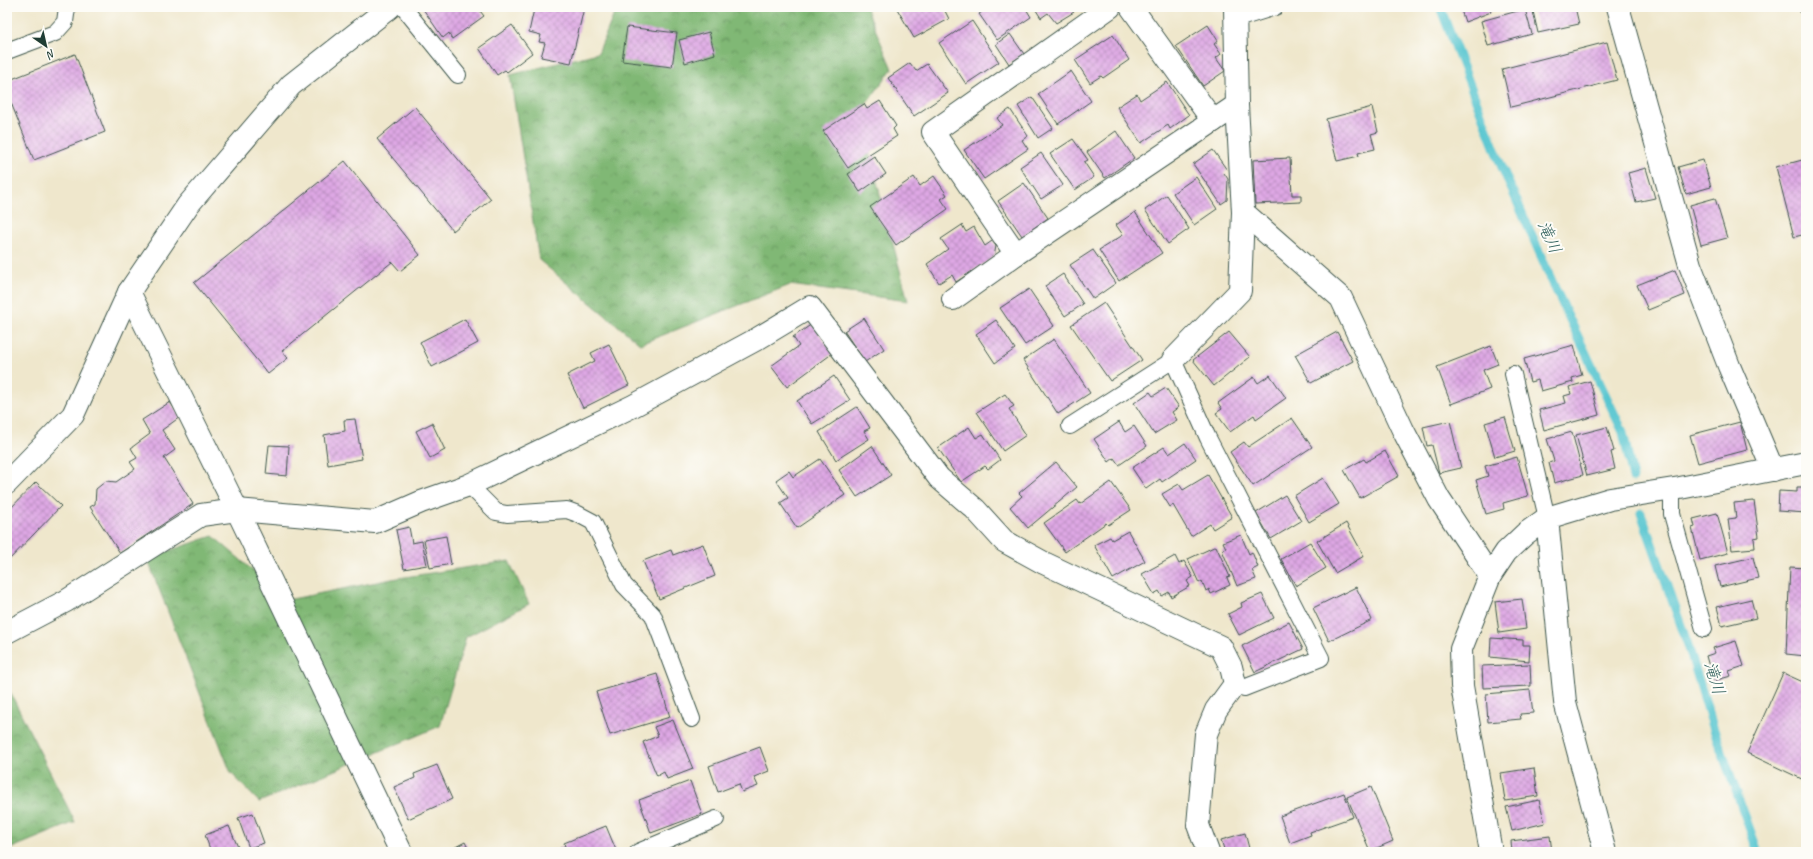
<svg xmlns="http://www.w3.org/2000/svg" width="1813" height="859" font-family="Caveat,'Klee One',sans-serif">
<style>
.forest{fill:url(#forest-crowns);stroke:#507a54}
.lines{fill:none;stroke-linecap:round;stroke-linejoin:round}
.stream{stroke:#59c6d0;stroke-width:9}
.building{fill:url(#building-cross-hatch)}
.service-casing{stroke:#3e564b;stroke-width:18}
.minor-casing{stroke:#3e564b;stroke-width:24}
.tertiary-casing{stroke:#3e564b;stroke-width:24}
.service{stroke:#fff;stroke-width:16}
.minor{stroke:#fff;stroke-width:22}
.tertiary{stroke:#fff;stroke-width:22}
.labels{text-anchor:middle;stroke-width:4;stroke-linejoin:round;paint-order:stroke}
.water-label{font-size:17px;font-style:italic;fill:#2e5f5b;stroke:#fdfcf7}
</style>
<defs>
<pattern id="forest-crowns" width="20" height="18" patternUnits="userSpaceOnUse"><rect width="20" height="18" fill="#80b874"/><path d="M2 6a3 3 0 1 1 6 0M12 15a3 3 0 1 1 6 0" fill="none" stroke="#689760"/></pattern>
<pattern id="building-cross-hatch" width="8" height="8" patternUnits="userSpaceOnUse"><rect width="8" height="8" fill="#dea7e4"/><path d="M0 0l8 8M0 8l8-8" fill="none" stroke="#b389ba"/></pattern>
</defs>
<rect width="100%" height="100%" fill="#fdfcf7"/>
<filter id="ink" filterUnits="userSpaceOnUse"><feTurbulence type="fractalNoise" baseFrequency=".025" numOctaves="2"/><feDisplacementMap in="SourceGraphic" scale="8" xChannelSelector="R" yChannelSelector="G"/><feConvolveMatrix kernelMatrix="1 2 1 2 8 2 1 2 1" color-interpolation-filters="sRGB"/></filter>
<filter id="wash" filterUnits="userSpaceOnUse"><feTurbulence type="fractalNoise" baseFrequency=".012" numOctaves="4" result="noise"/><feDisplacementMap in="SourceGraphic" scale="16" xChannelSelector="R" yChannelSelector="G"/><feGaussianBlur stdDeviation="0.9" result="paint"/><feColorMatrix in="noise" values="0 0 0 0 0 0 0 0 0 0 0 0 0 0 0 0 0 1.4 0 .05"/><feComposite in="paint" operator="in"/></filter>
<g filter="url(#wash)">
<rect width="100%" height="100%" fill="#efe7cc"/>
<g class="forest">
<path d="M617,7H866L892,69L859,114L908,301L790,285L640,344L539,260L510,75L598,53Z"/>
<path d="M213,536L287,600L392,579L509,561L529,604L466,637L440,726L259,802L231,773L147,558Z"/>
<path d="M9,690L75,822L7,850V692Z"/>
</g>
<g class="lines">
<g class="stream">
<path d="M1440,7L1501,165L1555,288L1623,432L1633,478"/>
<path d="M1641,513L1688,645L1714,730L1758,852"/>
</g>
</g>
<g id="blocks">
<g class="building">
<path d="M426,7H477L484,16L452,39L449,33L443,38L423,9Z"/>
<path d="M540,7L584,8L571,63L541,57L545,43L539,42L541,35L529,32L534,9L540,10Z"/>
<path d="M896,7H943L949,19L914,38Z"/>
<path d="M989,7H1025L1031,17L997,40L979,14Z"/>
<path d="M1034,7H1070L1074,12L1056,23L1048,13L1041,18Z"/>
<path d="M1460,7H1489L1491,12L1465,22Z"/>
<path d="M1532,7H1575L1579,24L1538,33Z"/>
<path d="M1798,7H1806V26Z"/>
<path d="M1525,9L1532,34L1488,46L1481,21Z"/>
<path d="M972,21L999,62L966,84L939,43Z"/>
<path d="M512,25L532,53L507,72L505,70L497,75L479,48Z"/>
<path d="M1208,25L1218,41L1214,44L1221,54L1216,58L1225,71L1203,86L1176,46Z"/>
<path d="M627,27L677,33L672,67L622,61Z"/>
<path d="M709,32L715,54L685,63L679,40Z"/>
<path d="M1010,34L1024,54L1009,64L996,44Z"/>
<path d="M1113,35L1129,60L1103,78L1101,76L1090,83L1075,60Z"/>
<path d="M1607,42L1617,80L1511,107L1502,69Z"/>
<path d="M75,54L105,132L34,160L7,93V81Z"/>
<path d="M910,63L916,71L927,64L948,93L914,116L888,78Z"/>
<path d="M1071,71L1091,101L1058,124L1038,94Z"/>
<path d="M1167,82L1189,115L1170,129L1168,125L1141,143L1117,107L1137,94L1140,100Z"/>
<path d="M1032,97L1053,128L1038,138L1018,106Z"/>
<path d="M880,101L896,126L893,129L897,136L848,168L823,131L864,104L867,109Z"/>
<path d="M415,107L491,199L453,231L377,139Z"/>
<path d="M1372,107L1378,132L1371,134L1375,149L1358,153L1359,156L1337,161L1326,119Z"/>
<path d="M1010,109L1028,136L1022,140L1028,149L984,179L964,150L1002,125L997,118Z"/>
<path d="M1116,131L1134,158L1105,178L1087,152Z"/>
<path d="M1073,139L1088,160L1084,162L1094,177L1075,190L1050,154Z"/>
<path d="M1213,150L1227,170L1224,173L1228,179L1227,200L1221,204L1193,164Z"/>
<path d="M1041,153L1063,185L1041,199L1020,167Z"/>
<path d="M874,156L886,174L860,192L848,174Z"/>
<path d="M1290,158L1292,195H1301V202L1255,204L1253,160Z"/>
<path d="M1806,159V234L1794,237L1776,167Z"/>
<path d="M1703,160L1711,187L1686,194L1678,167Z"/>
<path d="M345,161L420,255L400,271L392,262L282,351L288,358L268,374L194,283Z"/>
<path d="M1646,168L1655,198L1636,202L1628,173Z"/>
<path d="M934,176L947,195L941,199L948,209L896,245L870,207L914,177L920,186Z"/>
<path d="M1196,177L1217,209L1194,225L1173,193Z"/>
<path d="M1024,183L1048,218L1022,236L998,201Z"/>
<path d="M1167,195L1189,229L1168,244L1145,210Z"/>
<path d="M1715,198L1727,238L1701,245L1690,205Z"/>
<path d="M1135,212L1162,253L1119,281L1099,250L1123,235L1116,225Z"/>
<path d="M962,225L966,232L974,227L985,246L992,241L996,246L994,257L956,282L952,275L939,283L927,264L948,249L941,239Z"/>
<path d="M1093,250L1116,283L1093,299L1070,265Z"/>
<path d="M1675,270L1685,295L1648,310L1637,285Z"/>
<path d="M1063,274L1083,304L1065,316L1045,286Z"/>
<path d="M1029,289L1054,326L1025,345L1000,308Z"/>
<path d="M1104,303L1142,360L1110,381L1071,325Z"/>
<path d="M864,318L884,349L865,362L844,331Z"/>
<path d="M465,319L478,343L432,367L420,342Z"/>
<path d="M996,320L1015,349L995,363L976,334Z"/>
<path d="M812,324L833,353L787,387L771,366L799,346L793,337Z"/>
<path d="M1229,332L1250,357L1214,386L1193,360Z"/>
<path d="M1337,332L1353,361L1311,383L1295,355Z"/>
<path d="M1054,339L1090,393L1058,414L1023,360Z"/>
<path d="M609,344L629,385L583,408L567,375L595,361L591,353Z"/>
<path d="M1574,345L1582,375L1572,378L1573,382L1541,391L1538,380L1530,382L1524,359Z"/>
<path d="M1491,346L1498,364L1483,370L1490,389L1451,404L1437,367Z"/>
<path d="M1270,375L1286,398L1256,419L1254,415L1230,432L1216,413L1222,409L1218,403L1254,377L1258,383Z"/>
<path d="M834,376L850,400L812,424L797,401Z"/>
<path d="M1590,381L1599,415L1544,430L1539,410L1566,403L1564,396L1571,394L1569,387Z"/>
<path d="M1166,388L1179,407L1172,412L1177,420L1154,434L1134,403L1150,392L1153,396Z"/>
<path d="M1005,394L1014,406L1009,409L1026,435L1003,451L977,412Z"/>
<path d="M170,402L180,417L162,430L175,450L164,458L193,504L120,553L90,507L95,504L96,489L106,481L116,482L135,469L130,462L137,458L131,448L150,434L142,420Z"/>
<path d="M857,407L870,428L864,431L869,439L836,460L819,432Z"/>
<path d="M1505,417L1515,451L1495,457L1485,423Z"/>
<path d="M1292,418L1312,447L1253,486L1230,452L1244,442L1248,447Z"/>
<path d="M355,419L362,459L328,465L324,435L345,431L344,420Z"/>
<path d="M1450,421L1461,468L1439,473L1432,445L1427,446L1423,427Z"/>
<path d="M1119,422L1125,432L1134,426L1147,446L1119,465L1114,458L1109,462L1094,439Z"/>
<path d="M1740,422L1747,450L1698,463L1690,435Z"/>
<path d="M432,423L445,450L430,458L416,431Z"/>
<path d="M969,427L976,438L983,434L1000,460L988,469L985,466L961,482L938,448Z"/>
<path d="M1607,427L1614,451L1611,452L1615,469L1587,476L1576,435Z"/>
<path d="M1572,432L1583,475L1554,483L1549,463L1554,461L1547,439Z"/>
<path d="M1185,443L1196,459L1162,482L1160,479L1146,489L1132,468L1164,447L1169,454Z"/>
<path d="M269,445L289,446L287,476L266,474Z"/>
<path d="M872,446L891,475L857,497L839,470Z"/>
<path d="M1385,451L1399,476L1360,498L1344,470L1364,459L1366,462Z"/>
<path d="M1517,457L1528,496L1503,503L1504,509L1486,514L1476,480L1488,476L1485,466Z"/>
<path d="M820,459L845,495L797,528L780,503L788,498L776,480L789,471L793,477Z"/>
<path d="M1056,462L1077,487L1028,528L1010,507L1022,496L1019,493Z"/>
<path d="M1208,475L1232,517L1213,529L1210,524L1191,536L1173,505L1170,507L1162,494L1179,484L1183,490Z"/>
<path d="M1323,478L1339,504L1309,522L1294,496Z"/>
<path d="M36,482L61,506L7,562V512Z"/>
<path d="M1111,482L1131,510L1108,525L1106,523L1065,552L1044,523L1077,500L1080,504Z"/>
<path d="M1797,487H1806V513L1778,511L1779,491L1797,492Z"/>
<path d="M1285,495L1301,521L1271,539L1256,513Z"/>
<path d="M1754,501L1759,537L1754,538L1755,548L1732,550L1728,519L1736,518L1734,503Z"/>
<path d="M1717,513L1728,553L1700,560L1692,528L1695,527L1693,519Z"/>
<path d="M1346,523L1364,556L1335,573L1317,541Z"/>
<path d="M409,527L412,543L422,541L427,565L404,569L396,530Z"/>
<path d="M1128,531L1145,561L1113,579L1094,545L1110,537L1112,540Z"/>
<path d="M1241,535L1249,554L1252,552L1258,567L1252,570L1256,579L1237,586L1222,550L1226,548L1223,542Z"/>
<path d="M446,536L451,564L430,568L424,540Z"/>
<path d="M1310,542L1326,568L1296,586L1281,559Z"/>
<path d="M703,544L715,576L659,599L643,561L671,550L673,555Z"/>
<path d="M1216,546L1230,577L1227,578L1230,585L1211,594L1209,589L1206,591L1202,581L1199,583L1188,559Z"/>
<path d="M1175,556L1179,564L1184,561L1193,577L1187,581L1190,586L1171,597L1169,592L1162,596L1159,591L1154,594L1142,574Z"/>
<path d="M1753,557L1758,578L1720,587L1715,566Z"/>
<path d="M1790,567L1806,568V656L1786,654Z"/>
<path d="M1356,587L1372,620L1329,641L1313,608Z"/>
<path d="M1262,594L1274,618L1239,635L1228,614L1242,607L1241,603Z"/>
<path d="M1522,599L1526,629L1499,633L1495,602Z"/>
<path d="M1751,599L1756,618L1722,626L1717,607Z"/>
<path d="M1289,622L1303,649L1255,672L1242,646Z"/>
<path d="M1491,638L1523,640V645H1530L1529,661L1490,657Z"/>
<path d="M1736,641L1744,666L1729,671L1731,676L1713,681L1706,656L1715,653L1713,648Z"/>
<path d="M1530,664L1531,686L1483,688L1482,666Z"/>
<path d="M1783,673L1803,682L1806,673V781L1747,753Z"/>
<path d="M657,674L670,717L610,735L596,692Z"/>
<path d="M1530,690L1533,713L1520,714L1521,719L1488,722L1486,694Z"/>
<path d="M673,720L693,769L667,779L664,772L657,776L643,742L658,736L654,727Z"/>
<path d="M760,747L769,771L754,777L758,786L742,792L739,784L718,792L709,766Z"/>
<path d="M437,765L452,799L408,819L394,787L415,778L414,774Z"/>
<path d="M1534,768L1538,796L1505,801L1501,773Z"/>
<path d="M690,781L702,814L651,833L639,800Z"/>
<path d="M1371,787L1393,841L1370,851L1347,797Z"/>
<path d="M1344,793L1353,817L1310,832L1311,835L1290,843L1280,816Z"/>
<path d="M1539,800L1545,823L1512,831L1506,807Z"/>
<path d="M253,813L264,843L249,848L238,818Z"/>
<path d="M229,826L240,852H211L205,835Z"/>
<path d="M606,826L616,850L610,852H552L565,846L564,843Z"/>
<path d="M1245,833L1250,852H1225L1221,840Z"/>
<path d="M1550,836L1552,852H1512L1511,841Z"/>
<path d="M465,842L470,852H446Z"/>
</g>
</g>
</g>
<g filter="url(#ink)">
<use href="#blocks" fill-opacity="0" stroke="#3e564b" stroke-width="1"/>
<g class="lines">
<g class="service-casing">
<g id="service">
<path d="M403,7L458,75"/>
<path d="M1237,19L1275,7"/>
<path d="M7,51L55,33L65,22L67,7"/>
<path d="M1513,374L1547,518"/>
<path d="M1070,426L1173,360L1208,438L1321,658L1244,688L1235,684"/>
<path d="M469,485L496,512L507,514L567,510L578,514L593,522L624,585L653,615L692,719"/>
<path d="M1672,489V514L1704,629"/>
<path d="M638,852L716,819"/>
</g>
</g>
<g class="minor-casing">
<g id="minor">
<path d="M1131,7L1213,121"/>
<path d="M1618,7L1690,265L1729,366L1773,470"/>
<path d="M1243,212L1341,298L1403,430L1439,499L1490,576"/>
<path d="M1016,254L933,132L1110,7"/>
<path d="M129,292L237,510L401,852"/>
<path d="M953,299L1016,254L1237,105"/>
<path d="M1173,360L1240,291L1243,212L1237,105L1235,7"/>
<path d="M1547,518L1565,702L1605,852"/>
<path d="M7,632L66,601L201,515L237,510L375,522L421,502L469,485L633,406L757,339L810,307L939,478L975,509L1004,541L1044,563L1221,647L1231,667L1235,684L1216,710L1206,734L1198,825L1208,852"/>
</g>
</g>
<g class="tertiary-casing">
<g id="tertiary">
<path d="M7,483L73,415L129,292L188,205L291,85L390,7"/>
<path d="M1491,852L1462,686L1461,649L1490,576L1506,552L1525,534L1547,518L1610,499L1680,488L1806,463"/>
</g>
</g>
<use href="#service" class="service"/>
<use href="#minor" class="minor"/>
<use href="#tertiary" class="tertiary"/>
</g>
</g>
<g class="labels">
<g class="water-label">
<text transform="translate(1550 237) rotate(66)" y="6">滝川</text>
<text transform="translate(1715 678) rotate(73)" y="6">滝川</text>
</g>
</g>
<rect width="1813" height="859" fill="none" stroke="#fdfcf7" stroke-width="24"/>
<g transform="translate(46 46) rotate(146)" stroke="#fdfcf7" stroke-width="3" paint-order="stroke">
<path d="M0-3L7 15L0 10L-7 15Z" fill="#1f3d34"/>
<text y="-6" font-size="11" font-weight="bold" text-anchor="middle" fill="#1f3d34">N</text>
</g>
</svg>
